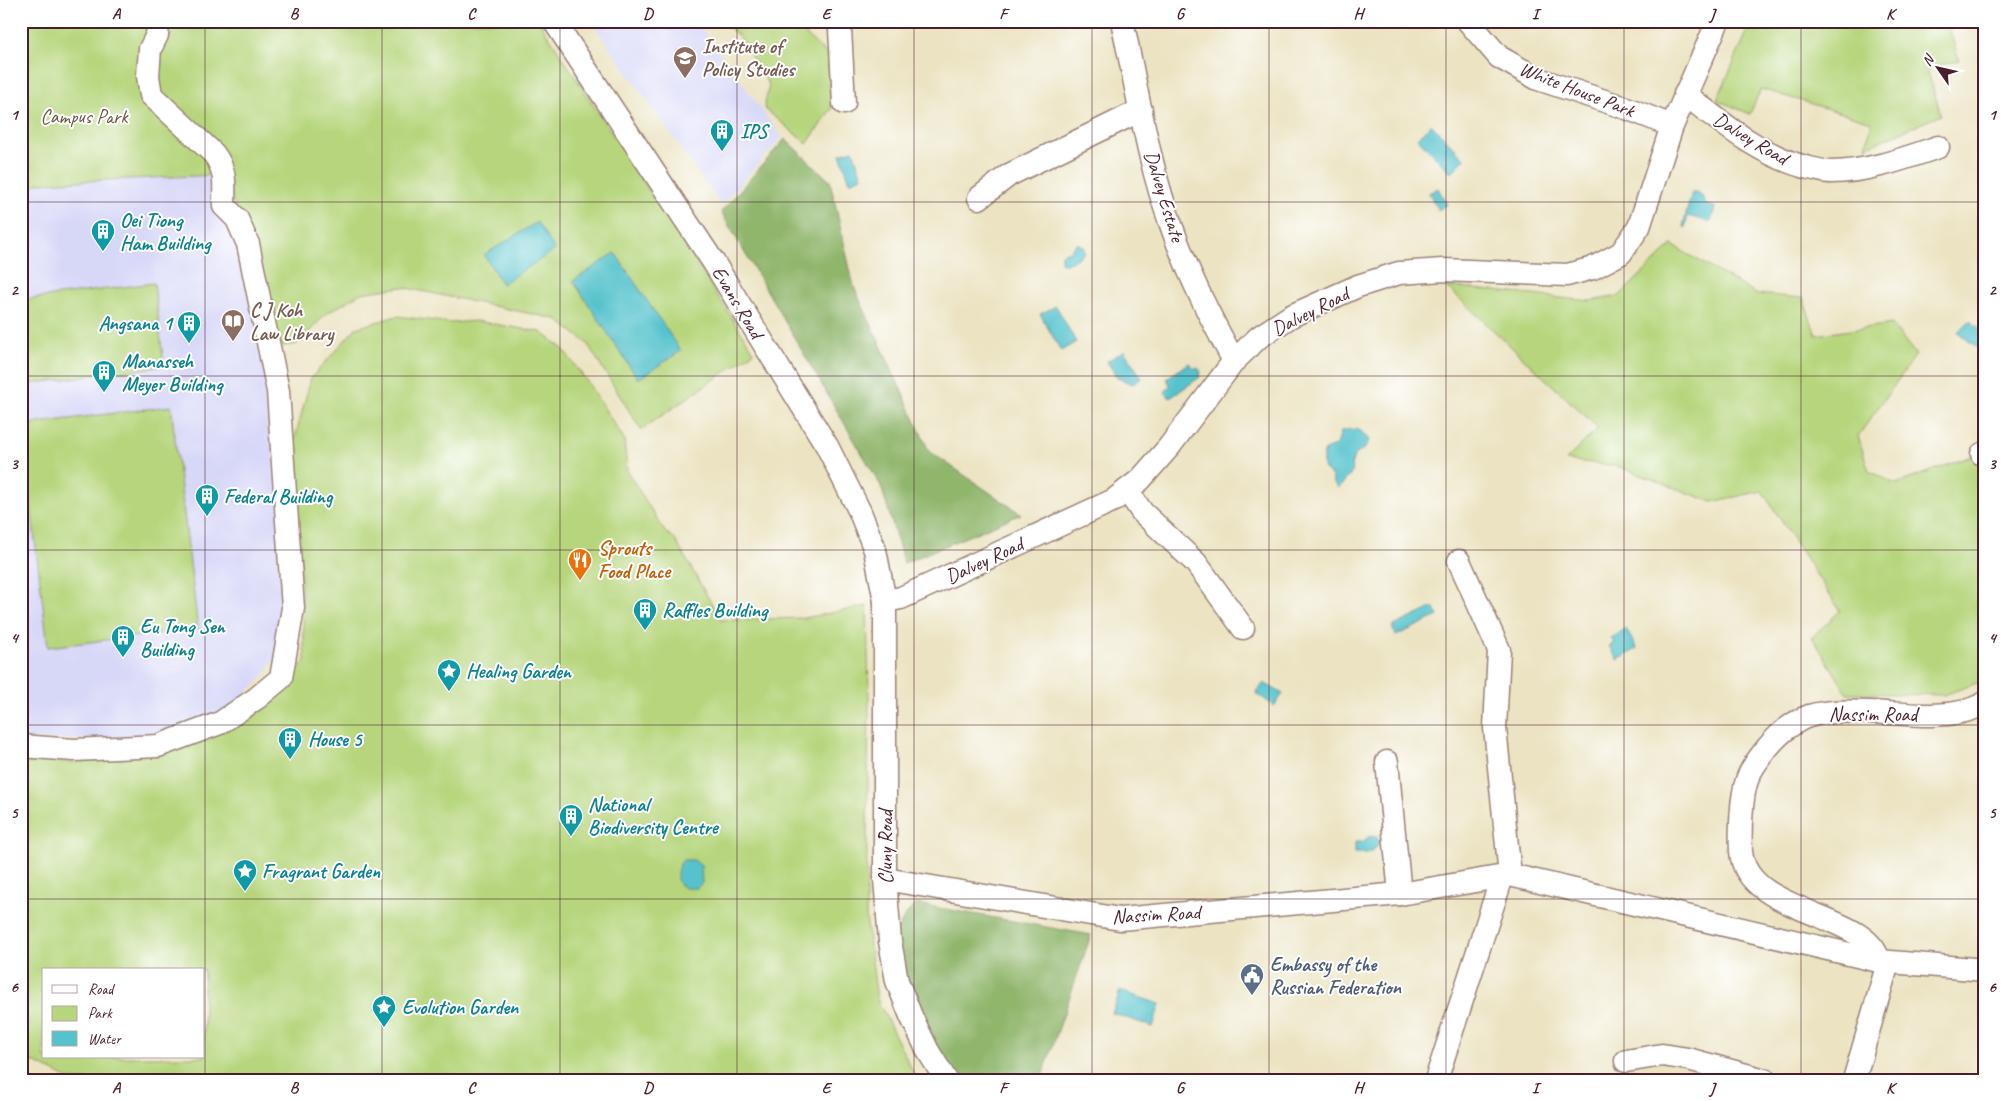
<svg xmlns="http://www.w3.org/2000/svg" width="2006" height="1101" font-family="Caveat,sans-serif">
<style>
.built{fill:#d7d7f8}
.green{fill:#b6d57c;stroke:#807a54;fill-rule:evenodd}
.forest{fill:#90b66c;stroke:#6d6a4c}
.water{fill:#55c2cc;stroke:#50707c}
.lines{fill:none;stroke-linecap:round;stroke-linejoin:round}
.minor-casing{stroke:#9a8176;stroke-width:25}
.minor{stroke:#fff;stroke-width:22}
.grid{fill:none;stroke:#4a1f2b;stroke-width:1;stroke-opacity:0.55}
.labels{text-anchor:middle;stroke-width:4;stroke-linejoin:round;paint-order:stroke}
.education-label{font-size:20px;font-weight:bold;fill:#785e54;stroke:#fff;text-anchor:start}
.street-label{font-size:20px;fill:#4a1f2b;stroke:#fff}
.park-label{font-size:20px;fill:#6a5643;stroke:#fff}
.culture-label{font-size:20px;font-weight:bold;fill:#0d838f;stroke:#fff;text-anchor:start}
.food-label{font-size:20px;font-weight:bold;fill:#c56008;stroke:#fff;text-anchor:start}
.service-label{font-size:20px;font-weight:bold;fill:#4e5e75;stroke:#fff;text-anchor:start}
.neatline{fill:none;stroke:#4a1f2b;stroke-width:2}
.grid-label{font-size:16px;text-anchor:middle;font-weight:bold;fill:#4a1f2b}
</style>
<rect width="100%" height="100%" fill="#fff"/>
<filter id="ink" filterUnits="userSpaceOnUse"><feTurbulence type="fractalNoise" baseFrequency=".02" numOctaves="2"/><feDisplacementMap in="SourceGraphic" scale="10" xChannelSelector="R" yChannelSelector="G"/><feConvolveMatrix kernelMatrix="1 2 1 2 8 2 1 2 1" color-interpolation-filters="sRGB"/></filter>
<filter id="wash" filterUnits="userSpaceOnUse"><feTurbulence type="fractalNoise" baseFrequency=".0096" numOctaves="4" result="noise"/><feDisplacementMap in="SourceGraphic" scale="20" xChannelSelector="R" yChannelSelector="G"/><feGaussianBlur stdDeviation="1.12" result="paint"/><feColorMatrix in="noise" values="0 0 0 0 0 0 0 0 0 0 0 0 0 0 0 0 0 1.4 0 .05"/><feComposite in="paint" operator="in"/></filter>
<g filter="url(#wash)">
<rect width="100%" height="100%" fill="#ebe3c1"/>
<g class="built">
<path d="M21,21H154L146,27L142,79L214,161L236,235L271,398L286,605L279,653L261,679L223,714L158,738L21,740Z"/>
<path d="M591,21H696L782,137L721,205Z"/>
</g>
<g class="green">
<path d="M21,21H145L146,27L142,79L214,161L218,175L38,183L21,195Z"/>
<path d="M190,21H539L754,352L641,430L587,343L556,319L402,287L361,293L326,314L297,344L282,346L271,337L232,196L156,85L155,52L165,38Z"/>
<path d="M720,21H791L827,54L832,108L807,144L764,108L769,85L739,36Z"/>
<path d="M1752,21H1947L1959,60L1927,69L1941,115L1866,147L1872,122L1761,89L1750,114L1717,100Z"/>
<path d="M1672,245L1756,294L1803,298L1816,335L1892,324L1916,355L1858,436L1869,471L1896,484L1985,451V677L1980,682L1944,695L1847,693L1812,637L1840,611L1762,491L1712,502L1617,466L1566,460L1598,428L1446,286L1590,301L1619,296Z"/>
<path d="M154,283L164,366L21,385V300Z"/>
<path d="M397,316L451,323L476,321L541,332L563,349L588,383L624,439L627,471L665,532L674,538L721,620L804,618L867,606L869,700L866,917L877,999L917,1080H71L21,1056V759L75,763L152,753L256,710L305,661L294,442L311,378L356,328ZM44,970H204V1057H44Z"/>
<path d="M171,406L198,629L48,647L21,425Z"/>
</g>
<g class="forest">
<path d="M785,139L830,181L854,287L929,451L1021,514L904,563L881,486L721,212Z"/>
<path d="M917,904L1091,935L1041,1080H958L936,1050L899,975L897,929L907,913Z"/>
</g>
<g class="water">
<path d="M1431,124L1465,159L1451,173L1417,138Z"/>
<path d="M853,150L862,177L850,182L840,154Z"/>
<path d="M1438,188L1447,205L1438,210L1429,193Z"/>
<path d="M1692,192H1697L1702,196L1706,205L1715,207L1711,222L1688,216L1685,228L1683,225Z"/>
<path d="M537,222L555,250L502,284L484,255Z"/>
<path d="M1076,244H1080L1084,248V253C1078,257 1073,262 1066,264L1061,262V254L1070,251Z"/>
<path d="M615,253L681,351L638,379L573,281Z"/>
<path d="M1056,306L1076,342L1061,351L1040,314Z"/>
<path d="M1970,321L1985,333V349L1977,348L1958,332L1967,322Z"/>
<path d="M1124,351L1142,378L1133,384L1117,378L1107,361Z"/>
<path d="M1189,363L1193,368H1198L1201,371L1199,375L1200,377L1170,398L1165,392L1170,386L1167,378Z"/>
<path d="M1352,429L1361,431L1369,440L1365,448L1354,456L1351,465L1353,471L1339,488L1333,483L1332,476L1323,468V456L1325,450L1337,445L1341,431Z"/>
<path d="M1434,607L1438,616L1396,636L1392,627Z"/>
<path d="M1626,629L1637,649L1618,660L1609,646L1614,643L1611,638Z"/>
<path d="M1264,683L1283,694L1274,706L1256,693Z"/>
<path d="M1371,835L1376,836L1380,842C1374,853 1367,854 1355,853V842H1362Z"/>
<path d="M683,860H694L701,866L702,883L697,888H685L679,884C675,876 677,867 683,860Z"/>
<path d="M1120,991L1160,1004L1153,1027L1112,1013Z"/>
</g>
</g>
<g filter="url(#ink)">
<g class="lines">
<g class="minor-casing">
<g id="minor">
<path d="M554,21L714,263L827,446L860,512L875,550L885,601V879L890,941L897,981L911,1016L928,1051L946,1080"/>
<path d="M1122,21C1137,87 1147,159 1170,222C1187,272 1209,315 1234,361"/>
<path d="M1468,21L1499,57L1538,79L1629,109L1672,126"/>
<path d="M1685,94C1723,124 1761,156 1809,168C1816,169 1824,172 1831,172C1867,172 1903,159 1938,147"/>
<path d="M844,103L840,29L844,21"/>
<path d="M979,198L1009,175L1141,110"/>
<path d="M1982,454L1985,453"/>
<path d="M1127,490L1142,512L1196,563L1243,628"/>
<path d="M1459,561L1499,650L1495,728L1510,875"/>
<path d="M885,601L901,598L1114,500L1140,480L1169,447L1234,361L1259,337L1291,316L1358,286L1399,273L1443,270L1567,275L1593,268L1621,253L1639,227L1672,126L1718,21"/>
<path d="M21,746L74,750L158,746L220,723L257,698L281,678L293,608L278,391L248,244L237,219L224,206C224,184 227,172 214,154L151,95L148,76L150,49L157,35L158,27L156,21"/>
<path d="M1387,762L1400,894"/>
<path d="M885,879L1120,919L1400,894L1510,875L1879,961L1985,970"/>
<path d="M1879,961C1868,911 1745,915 1741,851C1740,833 1741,797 1747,780C1751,768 1759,758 1767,748C1778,735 1792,722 1809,716C1837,707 1892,714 1922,715C1944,715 1966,714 1985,703"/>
<path d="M1626,1061L1662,1055L1688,1059L1765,1080"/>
<path d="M1436,1080L1502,877"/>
<path d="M1854,1080L1888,963"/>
</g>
</g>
<use href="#minor" class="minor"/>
</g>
</g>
<path class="grid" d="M205,21V1080M382,21V1080M560,21V1080M737,21V1080M914,21V1080M1092,21V1080M1269,21V1080M1446,21V1080M1624,21V1080M1801,21V1080M21,202H1985M21,376H1985M21,550H1985M21,725H1985M21,899H1985"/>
<defs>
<g id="university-pin" transform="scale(1.25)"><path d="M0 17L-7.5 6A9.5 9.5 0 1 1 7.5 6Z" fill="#8d6e63" stroke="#fff"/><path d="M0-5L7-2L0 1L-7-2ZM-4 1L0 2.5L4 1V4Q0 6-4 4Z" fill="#fff"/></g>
<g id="building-pin" transform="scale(1.25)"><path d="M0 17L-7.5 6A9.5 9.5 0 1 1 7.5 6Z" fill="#0f9aa8" stroke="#fff"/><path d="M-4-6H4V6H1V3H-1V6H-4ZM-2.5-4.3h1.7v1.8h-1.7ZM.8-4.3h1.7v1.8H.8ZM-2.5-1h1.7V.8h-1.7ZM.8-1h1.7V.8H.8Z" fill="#fff"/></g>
<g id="library-pin" transform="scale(1.25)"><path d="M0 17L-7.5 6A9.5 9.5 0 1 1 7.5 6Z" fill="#8d6e63" stroke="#fff"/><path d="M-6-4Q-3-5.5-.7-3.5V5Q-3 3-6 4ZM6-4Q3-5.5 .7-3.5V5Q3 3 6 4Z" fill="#fff"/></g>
<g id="restaurant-pin" transform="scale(1.25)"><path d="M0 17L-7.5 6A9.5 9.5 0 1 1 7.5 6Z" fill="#e8710a" stroke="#fff"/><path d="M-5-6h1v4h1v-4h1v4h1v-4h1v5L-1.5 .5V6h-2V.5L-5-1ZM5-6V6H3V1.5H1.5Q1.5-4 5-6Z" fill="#fff"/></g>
<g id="sight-pin" transform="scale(1.25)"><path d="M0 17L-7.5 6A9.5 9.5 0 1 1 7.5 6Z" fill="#0f9aa8" stroke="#fff"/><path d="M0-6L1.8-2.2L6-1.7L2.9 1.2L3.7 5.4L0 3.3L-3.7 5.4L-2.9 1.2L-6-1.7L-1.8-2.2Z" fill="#fff"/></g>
<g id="civic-pin" transform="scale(1.25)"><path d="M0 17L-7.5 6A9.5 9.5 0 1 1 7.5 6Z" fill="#5c6f8a" stroke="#fff"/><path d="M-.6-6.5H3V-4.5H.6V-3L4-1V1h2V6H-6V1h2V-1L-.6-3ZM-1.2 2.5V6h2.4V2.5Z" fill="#fff"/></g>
</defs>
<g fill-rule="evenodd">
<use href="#university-pin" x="685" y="58"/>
<use href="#building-pin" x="722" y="131"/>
<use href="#building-pin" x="103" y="231"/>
<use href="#library-pin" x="233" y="321"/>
<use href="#building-pin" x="189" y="323"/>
<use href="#building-pin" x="104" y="372"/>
<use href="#building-pin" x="207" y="496"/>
<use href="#restaurant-pin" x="580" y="560"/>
<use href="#building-pin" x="645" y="610"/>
<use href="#building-pin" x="123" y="637"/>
<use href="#sight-pin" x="449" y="671"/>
<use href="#building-pin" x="290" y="739"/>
<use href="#building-pin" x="571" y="816"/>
<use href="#sight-pin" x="245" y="871"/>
<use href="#civic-pin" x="1252" y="975"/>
<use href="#sight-pin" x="384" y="1007"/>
</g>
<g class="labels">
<g class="education-label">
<text x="702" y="53">Institute of<tspan x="702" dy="23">Policy Studies</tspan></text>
<text x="250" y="317">C J Koh<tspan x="250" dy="23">Law Library</tspan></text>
</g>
<g class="street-label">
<text transform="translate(1577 89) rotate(21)" y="7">White House Park</text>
<text transform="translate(1751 138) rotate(31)" y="7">Dalvey Road</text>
<text transform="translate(1165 196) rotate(73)" y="7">Dalvey Estate</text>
<text transform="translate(738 302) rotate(59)" y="7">Evans Road</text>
<text transform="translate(1310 311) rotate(-27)" y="7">Dalvey Road</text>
<text transform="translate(984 560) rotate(-25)" y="7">Dalvey Road</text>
<text x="1873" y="721">Nassim Road</text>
<text transform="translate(885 847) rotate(-90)" y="7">Cluny Road</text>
<text transform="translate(1156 914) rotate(-3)" y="7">Nassim Road</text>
</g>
<g class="park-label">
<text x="84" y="123">Campus Park</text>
</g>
<g class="culture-label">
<text x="740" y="138">IPS</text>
<text x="120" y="227">Oei Tiong<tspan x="120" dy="23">Ham Building</tspan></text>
<text x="172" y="330" text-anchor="end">Angsana 1</text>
<text x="122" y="368">Manasseh<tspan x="122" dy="23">Meyer Building</tspan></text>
<text x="224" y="503">Federal Building</text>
<text x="662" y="617">Raffles Building</text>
<text x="140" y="633">Eu Tong Sen<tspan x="140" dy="23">Building</tspan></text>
<text x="466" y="678">Healing Garden</text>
<text x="308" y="746">House 5</text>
<text x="588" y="811">National<tspan x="588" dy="23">Biodiversity Centre</tspan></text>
<text x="262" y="878">Fragrant Garden</text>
<text x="402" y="1014">Evolution Garden</text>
</g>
<g class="food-label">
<text x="598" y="555">Sprouts<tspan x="598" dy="23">Food Place</tspan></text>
</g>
<g class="service-label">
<text x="1270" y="971">Embassy of the<tspan x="1270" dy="23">Russian Federation</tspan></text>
</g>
</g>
<rect width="2006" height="1101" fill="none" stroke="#fff" stroke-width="55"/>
<rect x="42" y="968" width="162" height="90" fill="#ffffff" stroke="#b7a5aa"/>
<rect x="52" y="985" width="25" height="8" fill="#ffffff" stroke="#b7a5aa"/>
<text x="88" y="994" font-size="15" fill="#4a1f2b">Road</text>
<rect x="52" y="1006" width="25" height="15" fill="#b6d57c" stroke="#b7a5aa"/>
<text x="88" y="1018" font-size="15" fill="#4a1f2b">Park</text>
<rect x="52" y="1031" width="25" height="15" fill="#55c2cc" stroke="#b7a5aa"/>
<text x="88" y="1044" font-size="15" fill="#4a1f2b">Water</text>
<g transform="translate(1938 68) rotate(304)" stroke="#ffffff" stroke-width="4" paint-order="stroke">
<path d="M0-4L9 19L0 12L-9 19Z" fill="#4a1f2b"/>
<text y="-8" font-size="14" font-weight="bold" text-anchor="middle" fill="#4a1f2b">N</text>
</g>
<rect x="28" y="28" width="1950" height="1046" class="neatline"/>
<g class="grid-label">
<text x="116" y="19">A</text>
<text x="294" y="19">B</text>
<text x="471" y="19">C</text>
<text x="648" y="19">D</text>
<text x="826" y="19">E</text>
<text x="1003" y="19">F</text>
<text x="1180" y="19">G</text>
<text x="1358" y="19">H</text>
<text x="1535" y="19">I</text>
<text x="1712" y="19">J</text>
<text x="1890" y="19">K</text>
<text x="14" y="120">1</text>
<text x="1992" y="120">1</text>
<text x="14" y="295">2</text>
<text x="1992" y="295">2</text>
<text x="14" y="469">3</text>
<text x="1992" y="469">3</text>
<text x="14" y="643">4</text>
<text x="1992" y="643">4</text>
<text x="14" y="818">5</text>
<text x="1992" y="818">5</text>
<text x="14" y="992">6</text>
<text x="1992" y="992">6</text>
<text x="116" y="1093">A</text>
<text x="294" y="1093">B</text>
<text x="471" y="1093">C</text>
<text x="648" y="1093">D</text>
<text x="826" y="1093">E</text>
<text x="1003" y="1093">F</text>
<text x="1180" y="1093">G</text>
<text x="1358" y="1093">H</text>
<text x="1535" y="1093">I</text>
<text x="1712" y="1093">J</text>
<text x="1890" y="1093">K</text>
</g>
</svg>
